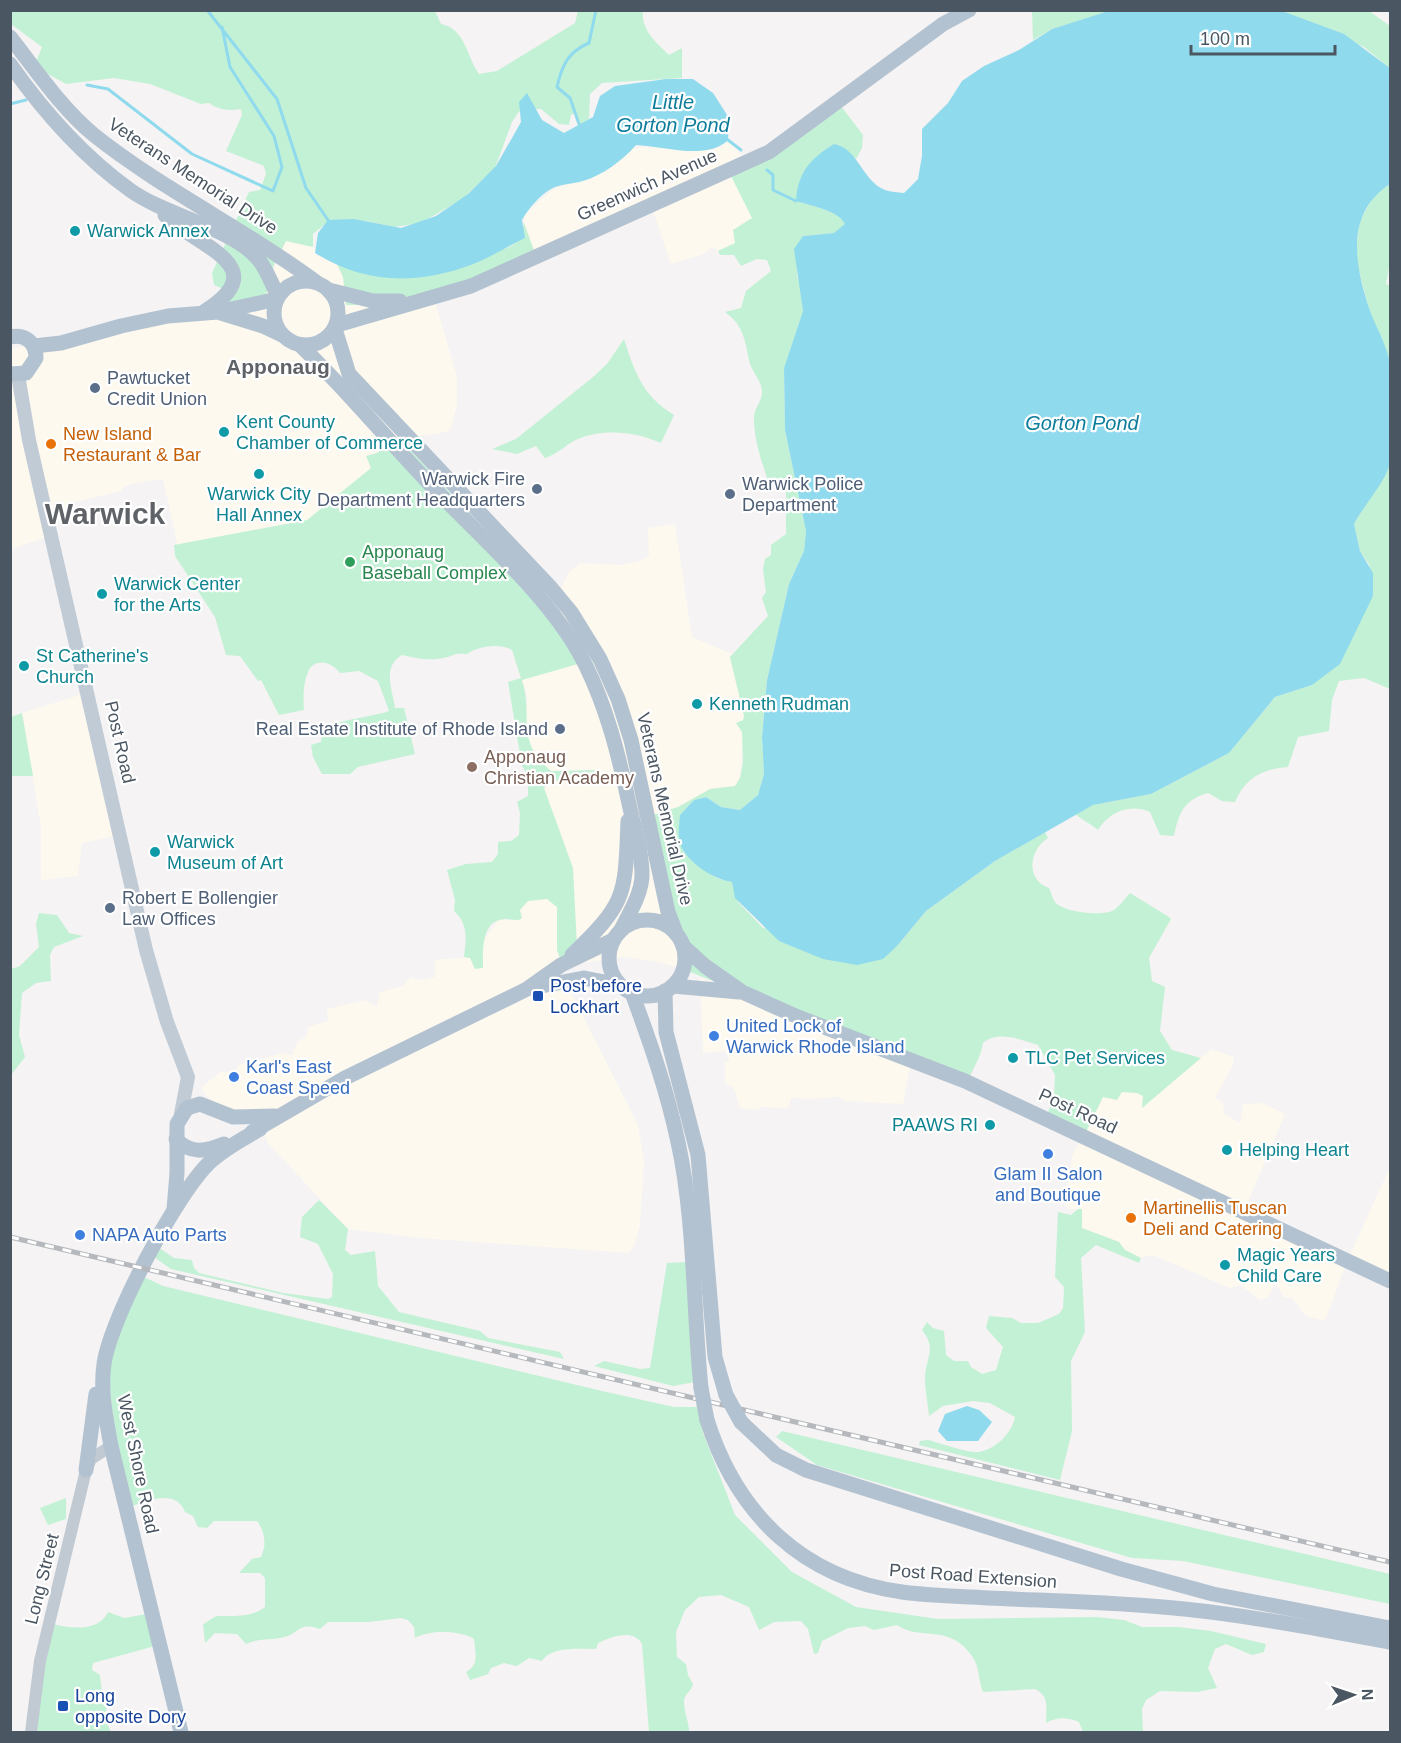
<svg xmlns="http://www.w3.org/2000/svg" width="1401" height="1743" font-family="Arial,sans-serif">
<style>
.commercial{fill:#fdf9ef}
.green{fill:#c3f1d5}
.water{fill:#90daee}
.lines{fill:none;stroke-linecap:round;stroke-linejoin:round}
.stream{stroke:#90daee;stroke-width:3}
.tertiary{stroke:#c1cad2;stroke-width:12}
.secondary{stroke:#c1cbd6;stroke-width:14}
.primary{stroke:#b3c2d1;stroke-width:15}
.rail-casing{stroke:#b5b8bd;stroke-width:5}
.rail{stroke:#fff;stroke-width:3;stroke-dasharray:9;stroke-linecap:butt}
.primary-bridge{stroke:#b3c2d1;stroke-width:15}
.culture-dot{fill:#0f9aa8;stroke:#fff;stroke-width:2}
.service-dot{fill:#5c6f8a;stroke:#fff;stroke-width:2}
.food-dot{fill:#e8710a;stroke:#fff;stroke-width:2}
.leisure-dot{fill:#2e9e5b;stroke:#fff;stroke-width:2}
.education-dot{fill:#8d6e63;stroke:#fff;stroke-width:2}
.transit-dot{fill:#1a4fb4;stroke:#fff;stroke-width:2}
.shop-dot{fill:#3f7fe0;stroke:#fff;stroke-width:2}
.labels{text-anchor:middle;stroke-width:4.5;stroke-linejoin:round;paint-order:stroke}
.street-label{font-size:18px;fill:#4a5661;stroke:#fff}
.culture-label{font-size:18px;fill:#0d838f;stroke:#fff;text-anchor:start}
.service-label{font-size:18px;fill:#4e5e75;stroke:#fff;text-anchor:start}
.food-label{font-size:18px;fill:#c56008;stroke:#fff;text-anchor:start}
.leisure-label{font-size:18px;fill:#27864d;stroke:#fff;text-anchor:start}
.education-label{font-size:18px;fill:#785e54;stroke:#fff;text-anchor:start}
.transit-label{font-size:18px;fill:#164399;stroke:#fff;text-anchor:start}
.shop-label{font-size:18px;fill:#366cbe;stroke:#fff;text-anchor:start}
.water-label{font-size:20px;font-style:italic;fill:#0c7c9b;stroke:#fff}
.quarter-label{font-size:21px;font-weight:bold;fill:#5f6368;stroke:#fff}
.town-label{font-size:30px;font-weight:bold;fill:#5f6368;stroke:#fff}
</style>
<rect width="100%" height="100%" fill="#f5f3f3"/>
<g class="commercial">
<path d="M730,141L747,162L729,172L753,218L740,225L736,243L718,251L712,247L704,254L671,264L652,208L536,256L524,223V215L552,190L610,166L629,148L694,145L713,150Z"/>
<path d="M286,241L313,247L336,262L343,277L346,304L434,298L457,377V405L451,428L446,432L400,439L372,472L317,520L296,528L178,547L163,479L131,484L122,488L121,491L75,502L67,509L44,515L47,537L11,549V349L167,316L266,287Z"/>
<path d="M675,524L692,637L732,654L730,657L744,716L740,778L735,786L710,789L678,807L664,810L668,889L680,968L654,961L623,957L582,963L544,788L548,783L596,771H551L538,760L530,749L525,724L527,696L522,680L568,573L580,563L620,565L639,561L649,556L648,528Z"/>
<path d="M83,694L116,836L82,843L78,876L41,880V828L22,713Z"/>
<path d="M547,899L557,907V950L564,969L562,974L638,1125L644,1160L640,1225L634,1246L628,1253L421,1238L348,1229L268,1143L259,1126L215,1105L203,1092L201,1088L220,1072H234L240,1064L250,1063L281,1053L292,1055L298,1041L306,1037L308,1027L328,1021L327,1009L365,1000L377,1007L380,992L403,986L411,977L421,980L435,977L434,963L437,959L470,958L499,920H519L520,910L528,901Z"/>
<path d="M700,978L911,1061L903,1104L846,1101L838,1097L807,1099L792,1097L788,1108L761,1107L757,1110L740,1108L734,1088L725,1083V1063L730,1060L725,1051L703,1053Z"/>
<path d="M1212,1049L1234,1057L1233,1065L1215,1098L1223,1103L1224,1114L1240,1123L1243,1104L1262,1103L1285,1114L1245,1209L1348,1259L1390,1167V1281L1347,1261L1325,1321L1306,1316L1292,1298L1284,1297L1275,1283L1268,1298L1260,1300L1241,1285L1230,1288L1153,1255L1141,1258L1125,1250L1119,1242L1082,1228V1209H1068L1065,1204L1072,1156L1103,1097L1117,1100L1122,1092L1137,1093L1143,1096L1142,1107L1171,1080Z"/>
</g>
<g class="green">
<path d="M10,11H435L441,24C466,29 466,56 479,74L497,71L575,23L578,11H643C641,30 656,42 669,55L682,48V78L602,83L590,94L589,119L581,125L576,113L571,115L569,125L559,124L541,109H521L512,122L495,168L462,199L421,223L394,227L366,221L330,220L313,234V247L286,241L272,269L264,304L224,310L223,289L214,285L212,273L249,192L260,190L266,174L264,166L226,151L242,115L241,109C228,111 219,110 209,103L201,104L150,84L114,78L66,84L39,69L36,62L42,47L11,24Z"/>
<path d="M1032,11H1112L1052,29L1033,40Z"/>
<path d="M1282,11H1369L1390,26V68L1364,47Z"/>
<path d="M841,106L863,135L862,148L856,159L838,145L797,201C811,206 838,210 846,224L835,233L803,236L797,275L801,289L803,311L784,368L785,430L806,531L804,551L789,584L767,680L762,737L764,774L758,795L740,810L721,807L706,797L694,800L680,815L683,849C698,864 710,879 732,882L739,903L763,928L897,946L926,911L995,861L1045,832L1048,838C1028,851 1026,880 1049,888C1051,892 1052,898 1055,902C1062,912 1103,917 1114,910C1120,906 1125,898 1130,893L1169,917L1171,919L1149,958L1152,981L1165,987L1160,1031L1172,1050L1201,1058L1142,1108L1143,1096L1137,1093L1122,1092L1117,1100L1103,1097L1085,1134L1046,1117L1054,1097L1055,1075L1038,1045C1022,1040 998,1030 983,1043C981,1057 973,1068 968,1081L680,968L669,900L647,817L678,807L710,789L735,786L740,778L743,762L742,732L736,723L743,720L744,716L730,657L768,616L762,598L766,592L763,569L765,559L771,555V545L786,534V489L781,483L770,487C763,465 754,442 754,419C753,411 761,402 762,394C763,383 753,373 750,364C745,343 745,326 725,312L741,308L746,291L771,271L767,260L757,259L741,266L734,255H720L718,251L735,243L733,230L752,218L729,172Z"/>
<path d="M1390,184V262L1386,284L1390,286V362L1370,313L1355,256L1360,221L1374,195Z"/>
<path d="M524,223L536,256L471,287L377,305H346L343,277L336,262C366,260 492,259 511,246C521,240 521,233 524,223Z"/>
<path d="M624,339C635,373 642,395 674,415L661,443C637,432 604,428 578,439C566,444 558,454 545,458L536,446L517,454L492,449L516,439L593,377L607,364Z"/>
<path d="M394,436L400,439L484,529L585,662L522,680C534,719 514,739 551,771L599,770L548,783L544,788L573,868L577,946L582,963L564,969L557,950V907L547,899L528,901L520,910L522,918L519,920C513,920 505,918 499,920C481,925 483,954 483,968L475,969L470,958L464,957C466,938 469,925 454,911L455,900L447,870L466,864L492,862L498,854V842L511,841L519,835L520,813L517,802L528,796V775L522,766L508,682L521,678L512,650C500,643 479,646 467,654C456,652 453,656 443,658C430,661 414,658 402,655C382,667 392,688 395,708H404L415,754L358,767L350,774H322L313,757L311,745L321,742L322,731C342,717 366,719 389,711L378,681L359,671L340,673C333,663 315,656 308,672C303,684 303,697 304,710L279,715L261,680L258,681L240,656L226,655L215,617L175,556L174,545L307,520L371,468L366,456L377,453Z"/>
<path d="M1390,463V689L1364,678L1339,681L1332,700L1329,731L1298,737L1288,767C1262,769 1245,778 1235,802L1222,801L1208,793C1184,800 1179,812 1174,836L1160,835L1150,812C1130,803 1109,812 1098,830C1090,823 1082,820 1075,814L1093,805L1151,794L1229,753L1275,697L1312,685L1370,566L1360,551L1354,524C1365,502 1380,485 1390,463Z"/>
<path d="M22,713L33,776H11V717Z"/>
<path d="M39,913L57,915L69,933L83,936L54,947L50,955L51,981L36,983L22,993L19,1035L25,1057L11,1075V969L20,966L39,947L36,924Z"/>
<path d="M319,1200L348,1229L345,1250L351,1255L375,1251L378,1286L399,1312L480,1331L488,1338L560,1352L564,1359L171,1269L151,1255L155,1245L174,1258L192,1260L194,1268L199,1273L283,1293L328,1299L332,1297L333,1274L318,1244L300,1237L302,1217Z"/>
<path d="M1078,1209H1082V1228L1119,1242L1125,1250L1141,1258L1139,1263L1096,1245L1081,1258L1085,1332L1071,1361L1072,1431L1060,1480L919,1445L920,1441L928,1440C940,1443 966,1453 979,1452C996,1449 1012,1433 1015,1417L990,1403L973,1401L943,1406L929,1416C928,1404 925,1390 925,1377C926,1357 937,1349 922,1330L927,1322L933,1328L944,1331L946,1355L954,1361H968L971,1367L982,1374L996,1370L1003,1347L986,1328L989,1316L1012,1318L1021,1323H1038L1059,1314L1063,1308L1064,1287L1055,1277L1058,1212L1071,1215Z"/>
<path d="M687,1262L695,1382L673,1386L594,1366L604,1361L640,1369L650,1368L667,1263Z"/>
<path d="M144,1277L163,1286L602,1391L674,1407H698L703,1433L735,1515L792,1572L856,1607L938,1619L1096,1617L1124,1620L1142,1627H1178L1211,1631L1266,1644L1264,1652L1252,1655L1226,1644L1215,1649L1208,1668L1217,1688L1197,1692L1160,1691L1146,1700L1142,1709L1143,1732H1083L1079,1722C1067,1717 1057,1717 1046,1723C1046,1709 1050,1696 1035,1689L983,1692C978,1680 980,1667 972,1656C948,1622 921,1642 897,1625L874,1630L865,1626L848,1628L822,1641L818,1653L814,1654L808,1629L801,1621L774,1622L759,1630L749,1607L721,1595L699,1597L685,1610L676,1632L677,1657L686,1664L688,1675L693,1684C692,1691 685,1693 684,1701C684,1713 689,1721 689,1732H649L642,1644C633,1628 611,1637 598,1643L596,1649C580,1649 551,1646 542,1661L529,1658L517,1666L504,1663L491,1668L488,1674L470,1680L466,1672C480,1665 475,1652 474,1639C459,1630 430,1630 415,1638L414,1627L408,1620L401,1618L369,1622H328L320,1629C298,1621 299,1634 284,1637C271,1641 263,1637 246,1644L237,1634L215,1633L205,1643L203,1624C208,1622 215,1615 219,1616C234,1616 253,1617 265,1607V1578L260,1573H239L252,1559L261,1557C267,1544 265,1532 257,1521H214L207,1528L198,1527L193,1516L185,1512C174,1485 142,1505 122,1509L106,1350Z"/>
<path d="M782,1431L1390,1574V1604L1183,1561L1132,1558L817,1465L776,1437Z"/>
<path d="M66,1498V1519L48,1525L40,1508Z"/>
<path d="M108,1612L124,1618L147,1614L155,1646L93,1663L92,1670L100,1675L103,1704L107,1709L103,1715L111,1732H32L52,1624C70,1628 98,1633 108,1612Z"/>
</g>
<g class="water">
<path d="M1112,10L1282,11L1344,34L1390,68V184C1344,214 1355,266 1370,311C1376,327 1386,344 1390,362C1393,376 1393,446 1390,462C1388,479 1363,506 1354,524L1360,551L1373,573V596L1340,664L1312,685L1275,697L1229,753L1151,794L1093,805L995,861L926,911L897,946L883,959L857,965L823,959L779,941L735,898L732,882C714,879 691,865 682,848C677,838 679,826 680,815L694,800L706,797L721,807L740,810L758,795L764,774L762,737L767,680L789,584L804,551L806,531L785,430L784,368L803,311L794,249L803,236L834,233L845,224C838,210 811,206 796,201C798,172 810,159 834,144C859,149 862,181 885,190C891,192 898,192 904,193L918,179L922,156V129L948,103L962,81L984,66L1019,50L1052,29Z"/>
<path d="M666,79H693L713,93L729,118L728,140C707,161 663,146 636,145C622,161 603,175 583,181C573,184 560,184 551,189C539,196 529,208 522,220L525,238C504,248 483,262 462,268C410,285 361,282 315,253L318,233L328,220L354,219L401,228L436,216L468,194L496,166L521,122L519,102L527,93L542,120L564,133L593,117L600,96L615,86Z"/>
<path d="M967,1406L979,1410L992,1422L978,1441H947L938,1431L945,1414Z"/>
</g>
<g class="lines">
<g class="stream">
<path d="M207,10L277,99L306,188L328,220"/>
<path d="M87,85L108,89L192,154L273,191L282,167L274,136L230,67L222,27"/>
<path d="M10,104L26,100"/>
<path d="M579,124L570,98L557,87C562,65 568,52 589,43L596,10"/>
<path d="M728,140L741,150"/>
<path d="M767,170L773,175V190L796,201"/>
</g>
<path class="tertiary" d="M31,1732L40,1661L86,1470L91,1459L111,1446"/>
<path class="secondary" d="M18,375L29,440L146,950L167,1022L188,1077L181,1114"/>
<g class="primary">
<path d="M10,37C36,70 62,109 94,135C163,190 245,229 316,282"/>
<path d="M10,64C43,111 84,157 130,190C166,216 233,228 259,260C267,270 272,285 278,296"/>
<path d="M165,215C195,246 277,266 205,311"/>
<circle cx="306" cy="313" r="32"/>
<path d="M329,290L373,301H400"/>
<path d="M221,313L263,326L282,335"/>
<path d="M337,325L471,286L769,152L943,24L969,10"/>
<path d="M335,329L349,374L551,588L571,612L600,659L618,699L631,740L668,912L676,933"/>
<path d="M10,337C25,334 36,342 36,358L26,373L10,374"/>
<path d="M300,345C345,388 384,436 427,481C478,535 554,599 586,666C607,709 618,753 628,799C633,824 642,850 642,875C642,893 629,914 621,930"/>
<path d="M34,346L61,343L121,326L168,316L218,312L277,299"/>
<circle cx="647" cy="958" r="38"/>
<path d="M683,946L705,966L742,992L798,1017L965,1081L1390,1281"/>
<path d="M572,955C627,902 625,896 628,821"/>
<path d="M673,986L739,992"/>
<path d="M536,987L584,978L620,985"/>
<path d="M665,991L666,1032L698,1155L715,1357L726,1395"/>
<path d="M632,993C650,1042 667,1090 678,1142C695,1219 693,1308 701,1388"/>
<path d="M252,1132L345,1078L527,989L561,965L613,940"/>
<path d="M176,1139C190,1154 205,1152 224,1144"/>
<path d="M174,1209L177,1173V1124L187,1108L200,1104L233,1117L275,1116"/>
<path d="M707,1420C737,1514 802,1578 902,1592C931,1596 960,1596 989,1598C1053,1601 1119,1602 1184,1609C1253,1616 1322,1630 1390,1642"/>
<path d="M741,1422L776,1455L806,1470L1121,1569L1213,1594L1390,1628"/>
<path d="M86,1470L96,1394"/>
<path d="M181,1732L111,1446C106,1418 100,1392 104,1364C110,1319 177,1193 210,1162C225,1148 243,1139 260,1129"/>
</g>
<g class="rail-casing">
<path id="rail" d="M10,1237L1390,1562"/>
</g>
<use href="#rail" class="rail"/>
<g class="primary-bridge">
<path d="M701,1388L707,1420"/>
<path d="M726,1395L741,1422"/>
</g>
</g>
<g class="culture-dot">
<circle cx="75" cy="231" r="6"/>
<circle cx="224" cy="432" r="6"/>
<circle cx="259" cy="474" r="6"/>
<circle cx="102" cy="594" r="6"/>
<circle cx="24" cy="666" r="6"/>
<circle cx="697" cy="704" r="6"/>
<circle cx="155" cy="852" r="6"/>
<circle cx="1013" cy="1058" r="6"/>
<circle cx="990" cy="1125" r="6"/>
<circle cx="1227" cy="1150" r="6"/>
<circle cx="1225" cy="1265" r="6"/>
</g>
<g class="service-dot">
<circle cx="95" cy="388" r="6"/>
<circle cx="537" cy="489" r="6"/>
<circle cx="730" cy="494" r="6"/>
<circle cx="560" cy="729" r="6"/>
<circle cx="110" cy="908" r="6"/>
</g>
<g class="food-dot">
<circle cx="51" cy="444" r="6"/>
<circle cx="1131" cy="1218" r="6"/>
</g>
<circle class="leisure-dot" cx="350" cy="562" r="6"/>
<circle class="education-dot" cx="472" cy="767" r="6"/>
<g class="transit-dot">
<rect x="532" y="990" width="12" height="12" rx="3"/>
<rect x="57" y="1700" width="12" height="12" rx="3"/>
</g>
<g class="shop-dot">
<circle cx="714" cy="1036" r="6"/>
<circle cx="234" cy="1077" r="6"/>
<circle cx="1048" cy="1154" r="6"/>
<circle cx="80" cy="1235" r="6"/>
</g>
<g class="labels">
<g class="street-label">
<text transform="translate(193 176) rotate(33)" y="6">Veterans Memorial Drive</text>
<text transform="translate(647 185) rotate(-24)" y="6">Greenwich Avenue</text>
<text transform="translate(120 742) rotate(77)" y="6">Post Road</text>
<text transform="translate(665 809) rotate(77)" y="6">Veterans Memorial Drive</text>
<text transform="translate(1078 1111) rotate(25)" y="6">Post Road</text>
<text transform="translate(138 1464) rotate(78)" y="6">West Shore Road</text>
<text transform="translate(973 1576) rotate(4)" y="6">Post Road Extension</text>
<text transform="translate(42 1579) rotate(-76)" y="6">Long Street</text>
</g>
<g class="culture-label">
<text x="87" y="237">Warwick Annex</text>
<text x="236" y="428">Kent County<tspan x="236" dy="21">Chamber of Commerce</tspan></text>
<text x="259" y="500" text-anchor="middle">Warwick City<tspan x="259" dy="21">Hall Annex</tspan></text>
<text x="114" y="590">Warwick Center<tspan x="114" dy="21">for the Arts</tspan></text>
<text x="36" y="662">St Catherine's<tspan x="36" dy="21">Church</tspan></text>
<text x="709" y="710">Kenneth Rudman</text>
<text x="167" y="848">Warwick<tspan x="167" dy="21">Museum of Art</tspan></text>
<text x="1025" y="1064">TLC Pet Services</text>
<text x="978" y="1131" text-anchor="end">PAAWS RI</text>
<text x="1239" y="1156">Helping Heart</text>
<text x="1237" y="1261">Magic Years<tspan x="1237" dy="21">Child Care</tspan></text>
</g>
<g class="service-label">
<text x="107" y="384">Pawtucket<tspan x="107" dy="21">Credit Union</tspan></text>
<text x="525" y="485" text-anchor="end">Warwick Fire<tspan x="525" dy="21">Department Headquarters</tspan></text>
<text x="742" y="490">Warwick Police<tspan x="742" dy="21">Department</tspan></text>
<text x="548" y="735" text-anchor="end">Real Estate Institute of Rhode Island</text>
<text x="122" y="904">Robert E Bollengier<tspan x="122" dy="21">Law Offices</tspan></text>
</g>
<g class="food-label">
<text x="63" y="440">New Island<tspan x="63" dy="21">Restaurant &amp; Bar</tspan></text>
<text x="1143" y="1214">Martinellis Tuscan<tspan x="1143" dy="21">Deli and Catering</tspan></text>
</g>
<g class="leisure-label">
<text x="362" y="558">Apponaug<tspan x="362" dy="21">Baseball Complex</tspan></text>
</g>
<g class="education-label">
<text x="484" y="763">Apponaug<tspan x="484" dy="21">Christian Academy</tspan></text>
</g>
<g class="transit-label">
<text x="550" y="992">Post before<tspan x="550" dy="21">Lockhart</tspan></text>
<text x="75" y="1702">Long<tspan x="75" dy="21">opposite Dory</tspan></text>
</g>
<g class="shop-label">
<text x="726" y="1032">United Lock of<tspan x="726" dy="21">Warwick Rhode Island</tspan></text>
<text x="246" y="1073">Karl's East<tspan x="246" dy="21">Coast Speed</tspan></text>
<text x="1048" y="1180" text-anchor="middle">Glam II Salon<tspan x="1048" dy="21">and Boutique</tspan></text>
<text x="92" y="1241">NAPA Auto Parts</text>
</g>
<g class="water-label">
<text x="673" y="109">Little<tspan x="673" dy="23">Gorton Pond</tspan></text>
<text x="1082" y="430">Gorton Pond</text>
</g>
<g class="quarter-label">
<text x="278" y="374">Apponaug</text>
</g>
<g class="town-label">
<text x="105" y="524">Warwick</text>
</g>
</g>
<rect width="1401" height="1743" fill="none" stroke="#4a5661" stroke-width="24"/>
<g transform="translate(1353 1695) rotate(88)" stroke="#ffffff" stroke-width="4.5" paint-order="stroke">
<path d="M0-4.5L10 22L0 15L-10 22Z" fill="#4a5661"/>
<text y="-9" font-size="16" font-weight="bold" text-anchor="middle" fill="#4a5661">N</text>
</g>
<path d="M1191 45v9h144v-9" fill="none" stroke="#4a5661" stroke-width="3"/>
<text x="1200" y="45" font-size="18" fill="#4a5661" stroke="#ffffff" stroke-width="4.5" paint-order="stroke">100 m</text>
</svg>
